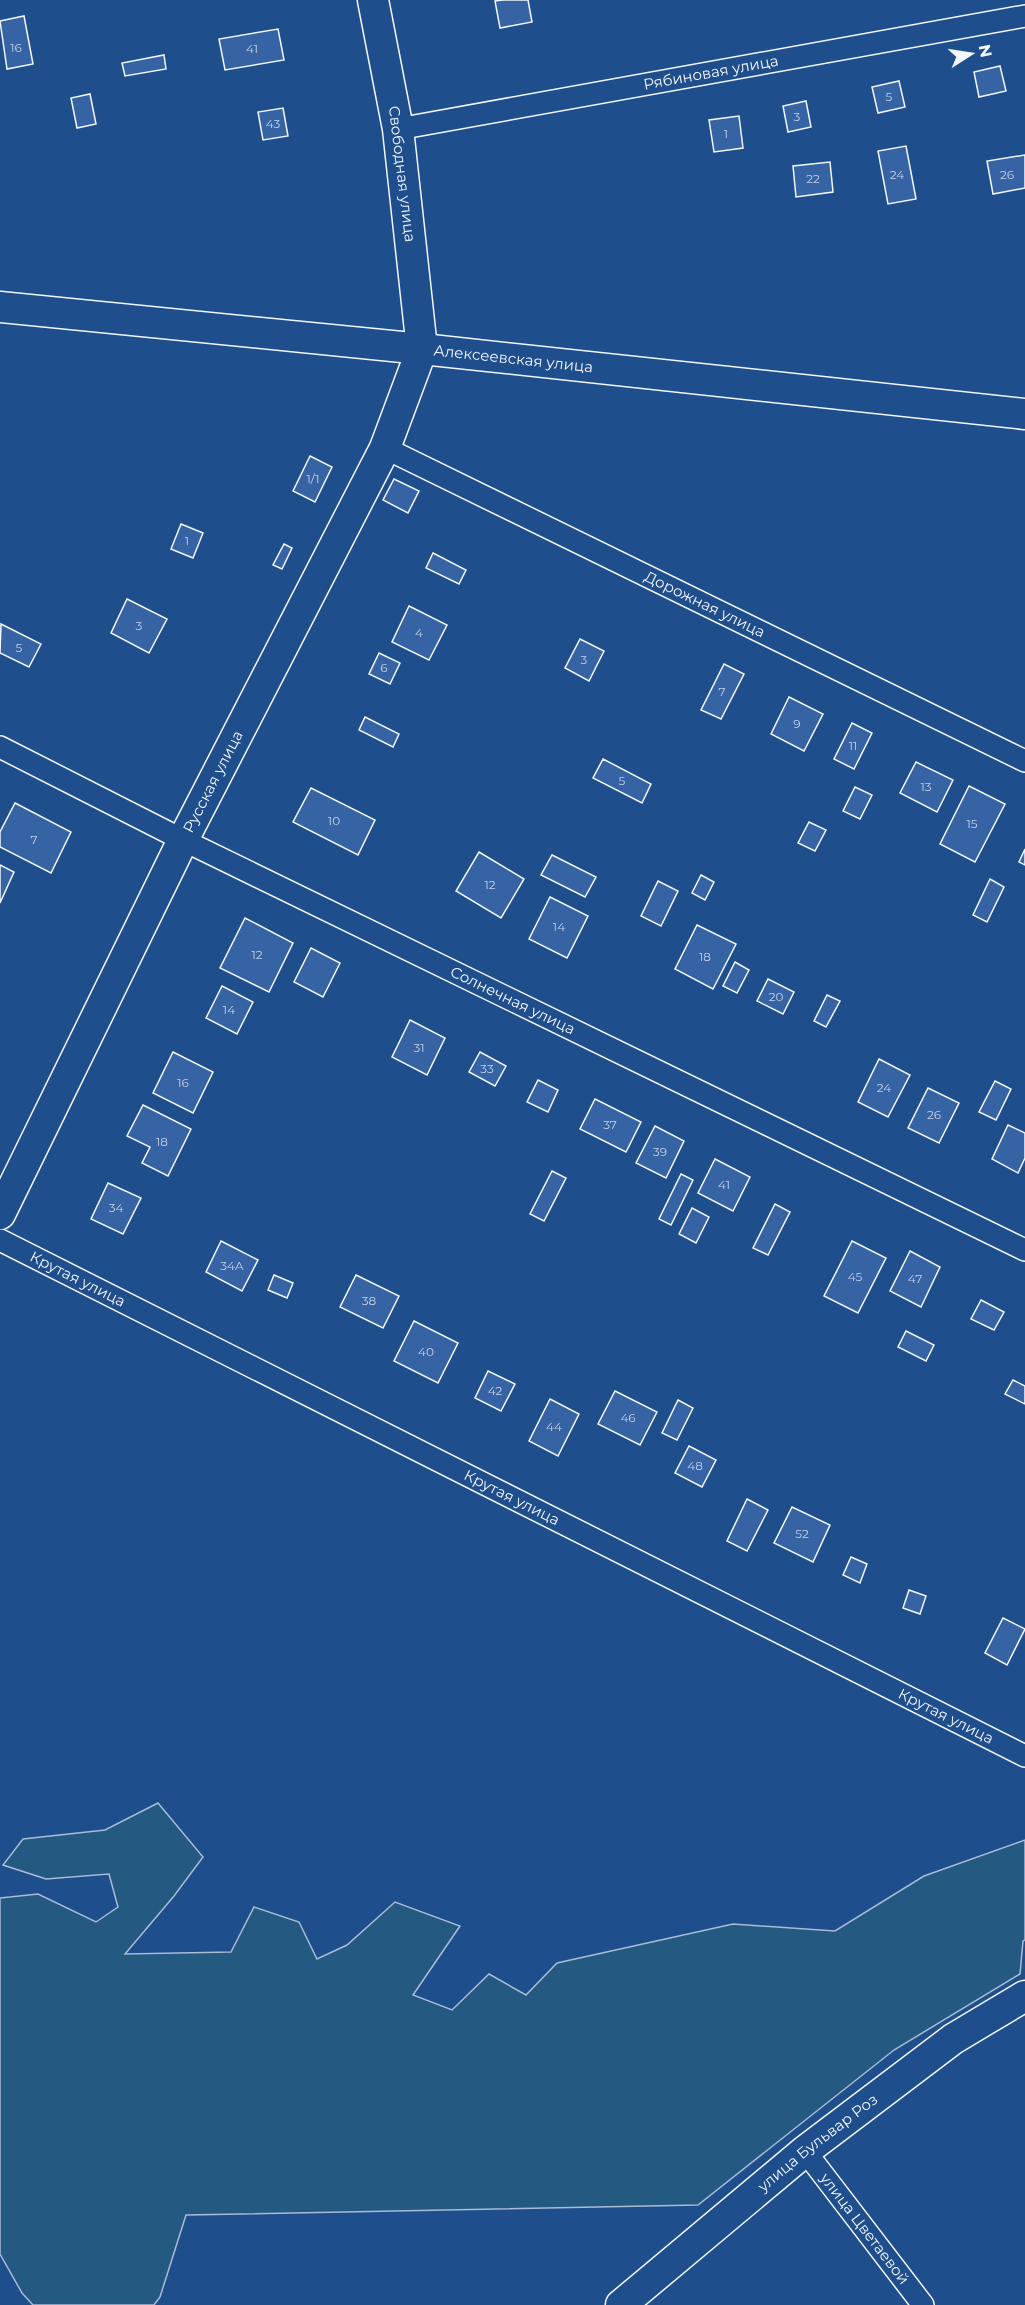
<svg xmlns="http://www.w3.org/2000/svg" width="1025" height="2305" font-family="Montserrat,sans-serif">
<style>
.green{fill:#245a82;stroke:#a8bbd7;stroke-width:1.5}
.building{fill:#3563a3;stroke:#f2f6ff;stroke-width:1.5}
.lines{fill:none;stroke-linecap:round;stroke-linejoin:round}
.street-casing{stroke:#f2f6ff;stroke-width:24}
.secondary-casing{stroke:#f2f6ff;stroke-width:33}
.street{stroke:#1f4e8c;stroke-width:21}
.secondary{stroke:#1f4e8c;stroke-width:30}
.labels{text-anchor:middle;stroke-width:4.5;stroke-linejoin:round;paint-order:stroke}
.number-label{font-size:12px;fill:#c3d1e8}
.street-label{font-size:15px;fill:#f2f6ff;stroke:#1f4e8c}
</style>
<rect width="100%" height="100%" fill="#1f4e8c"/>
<path class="green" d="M158,1803L203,1857L174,1896L125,1954L231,1952L254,1907L299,1922L317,1959L347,1945L395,1902L460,1926L413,1995L452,2010L489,1974L526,1995L557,1963L733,1924L835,1931L924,1876L1025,1840V1940L1023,1941L1020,1974L894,2050L698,2205L186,2215L160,2297L154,2305H33L22,2293L0,2254V1898L38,1894L96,1922L118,1907L109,1874L46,1879L3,1865L23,1839L105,1830Z"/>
<g class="building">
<path d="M503,0H528L532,22L500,28L495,1Z"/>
<path d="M24,16L33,64L7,69L0,21Z"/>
<path d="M278,29L284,60L225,70L219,39Z"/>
<path d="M164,55L166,69L125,76L122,63Z"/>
<path d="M1000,66L1006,91L979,97L974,72Z"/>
<path d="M899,81L905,107L878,113L872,87Z"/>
<path d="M90,94L96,124L77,128L71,98Z"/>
<path d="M806,101L811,127L788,132L783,106Z"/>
<path d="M283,108L288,136L263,140L258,112Z"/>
<path d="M739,116L743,148L714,152L709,120Z"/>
<path d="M906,146L916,199L888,204L878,151Z"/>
<path d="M1025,155V188L993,194L987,161Z"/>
<path d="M830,162L833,192L796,197L793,166Z"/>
<path d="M310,456L332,467L315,502L293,491Z"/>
<path d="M394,479L419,491L408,513L383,500Z"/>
<path d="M181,524L203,533L193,558L171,549Z"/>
<path d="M284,544L292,548L282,569L273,565Z"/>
<path d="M433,553L466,570L459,584L426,568Z"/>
<path d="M127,599L167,619L149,653L111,633Z"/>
<path d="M409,606L447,625L429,660L392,642Z"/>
<path d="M1,624L41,644L29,667L0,653Z"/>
<path d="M580,639L604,651L589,681L565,668Z"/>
<path d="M379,653L400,663L390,684L369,674Z"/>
<path d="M724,664L744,674L721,719L701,710Z"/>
<path d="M789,697L823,714L804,751L771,734Z"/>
<path d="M365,717L399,734L393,747L359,730Z"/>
<path d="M852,723L872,733L854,769L834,759Z"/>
<path d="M603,759L651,784L642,803L593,778Z"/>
<path d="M916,762L953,780L937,812L900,793Z"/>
<path d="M969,786L1005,804L975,862L940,844Z"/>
<path d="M855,787L872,795L860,819L843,811Z"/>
<path d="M311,788L375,820L358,855L293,822Z"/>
<path d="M15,803L71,832L51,873L0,847V832Z"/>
<path d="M809,822L826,830L815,851L798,843Z"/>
<path d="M1025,849V865L1019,862Z"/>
<path d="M479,852L524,879L501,918L456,891Z"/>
<path d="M552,855L596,877L585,897L541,875Z"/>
<path d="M0,865L14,872L0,903Z"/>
<path d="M701,875L714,882L705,900L692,893Z"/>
<path d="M990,879L1004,887L987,922L973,915Z"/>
<path d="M658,881L678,891L661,926L641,916Z"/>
<path d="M550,897L588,916L567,958L529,939Z"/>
<path d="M245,918L293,943L269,992L220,968Z"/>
<path d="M697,925L736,944L713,989L675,969Z"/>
<path d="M311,948L340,963L323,997L294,982Z"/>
<path d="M735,962L749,970L737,993L723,986Z"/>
<path d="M768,979L794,992L783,1014L757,1001Z"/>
<path d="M222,986L253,1002L237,1034L206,1018Z"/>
<path d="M827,995L840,1001L826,1027L814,1021Z"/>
<path d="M410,1020L445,1038L427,1075L392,1057Z"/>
<path d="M173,1052L213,1072L193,1113L153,1093Z"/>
<path d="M480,1052L506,1066L495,1086L469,1072Z"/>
<path d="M879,1059L910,1075L888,1117L858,1102Z"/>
<path d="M538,1080L558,1090L548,1112L527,1102Z"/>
<path d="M995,1081L1011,1089L996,1120L979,1112Z"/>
<path d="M928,1088L959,1103L939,1143L908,1128Z"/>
<path d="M595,1099L641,1122L626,1152L580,1129Z"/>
<path d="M143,1105L191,1129L168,1176L142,1163L150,1147L127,1136Z"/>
<path d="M1008,1125L1025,1133V1158L1018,1173L992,1159Z"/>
<path d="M655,1126L684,1141L666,1178L636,1163Z"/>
<path d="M715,1159L750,1177L733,1211L698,1193Z"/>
<path d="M552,1171L566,1178L544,1221L530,1214Z"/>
<path d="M681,1174L693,1180L671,1225L659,1219Z"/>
<path d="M108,1183L141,1198L123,1234L91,1219Z"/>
<path d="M775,1204L790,1212L768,1255L753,1248Z"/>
<path d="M692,1208L709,1217L696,1243L679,1234Z"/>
<path d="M221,1241L258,1260L242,1291L206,1272Z"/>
<path d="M852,1241L886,1258L858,1313L824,1296Z"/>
<path d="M910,1251L940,1267L921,1307L890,1291Z"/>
<path d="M274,1275L293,1283L287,1298L268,1290Z"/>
<path d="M356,1275L399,1296L383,1328L340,1307Z"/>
<path d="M981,1300L1004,1312L994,1330L971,1319Z"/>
<path d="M414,1321L458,1343L438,1383L394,1361Z"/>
<path d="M906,1331L934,1345L926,1361L898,1347Z"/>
<path d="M488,1371L515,1384L501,1411L475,1398Z"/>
<path d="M1013,1380L1025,1386V1404L1005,1394Z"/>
<path d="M615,1391L657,1412L640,1445L598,1424Z"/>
<path d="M550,1399L579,1414L558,1456L529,1441Z"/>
<path d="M678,1400L693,1408L677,1440L662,1433Z"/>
<path d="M689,1446L716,1460L702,1487L675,1473Z"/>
<path d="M747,1499L768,1510L747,1551L727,1541Z"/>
<path d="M792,1507L830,1525L813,1562L774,1543Z"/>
<path d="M851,1557L867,1564L860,1583L843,1575Z"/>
<path d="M909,1590L926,1596L920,1614L903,1608Z"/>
<path d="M1003,1618L1025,1629L1007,1665L985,1653Z"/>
</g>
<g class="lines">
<g class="street-casing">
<g id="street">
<path id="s1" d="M398,129L1025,16"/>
<path id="s2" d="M385,448L1025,761"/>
<path id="s3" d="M0,747L183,840L1025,1250"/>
<path id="s4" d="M0,1240L1025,1756"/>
<path id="s5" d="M805,2151L923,2305"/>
</g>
</g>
<g class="secondary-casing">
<g id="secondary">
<path id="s6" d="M0,307L422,349L1025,414"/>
<path id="s7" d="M0,1214L183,840L385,448L422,349L398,129L373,0"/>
<path id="s8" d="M621,2305L805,2151L953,2039L1025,1996"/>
</g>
</g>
<use href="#street" class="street"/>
<use href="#secondary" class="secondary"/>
</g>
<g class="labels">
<g class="number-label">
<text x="16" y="52">16</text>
<text x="252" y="53">41</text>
<text x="889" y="101">5</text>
<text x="797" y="121">3</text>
<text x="273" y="128">43</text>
<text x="726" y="138">1</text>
<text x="897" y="179">24</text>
<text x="1007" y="179">26</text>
<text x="813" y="183">22</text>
<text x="313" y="483">1/1</text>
<text x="187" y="545">1</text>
<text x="139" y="630">3</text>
<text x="419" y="637">4</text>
<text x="19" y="652">5</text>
<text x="584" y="664">3</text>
<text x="384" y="672">6</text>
<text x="722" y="696">7</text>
<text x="797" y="728">9</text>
<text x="853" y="750">11</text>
<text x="622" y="785">5</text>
<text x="926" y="791">13</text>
<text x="334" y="825">10</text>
<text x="972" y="828">15</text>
<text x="34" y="844">7</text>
<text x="490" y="889">12</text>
<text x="559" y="931">14</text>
<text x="257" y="959">12</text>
<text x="705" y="961">18</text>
<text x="776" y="1001">20</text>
<text x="229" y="1014">14</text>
<text x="419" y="1052">31</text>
<text x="487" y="1073">33</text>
<text x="183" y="1087">16</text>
<text x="884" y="1092">24</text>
<text x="934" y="1119">26</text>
<text x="610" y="1129">37</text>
<text x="162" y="1146">18</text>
<text x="660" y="1156">39</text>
<text x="724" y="1189">41</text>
<text x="116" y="1212">34</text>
<text x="232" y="1270">34А</text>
<text x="855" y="1281">45</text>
<text x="915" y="1283">47</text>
<text x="369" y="1305">38</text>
<text x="426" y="1356">40</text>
<text x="495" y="1395">42</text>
<text x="628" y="1422">46</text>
<text x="554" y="1431">44</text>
<text x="695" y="1470">48</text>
<text x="802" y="1538">52</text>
</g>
<g class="street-label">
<text dy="5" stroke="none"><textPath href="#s1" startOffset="318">Рябиновая улица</textPath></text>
<text transform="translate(402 174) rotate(83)" y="5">Свободная улица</text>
<text dy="5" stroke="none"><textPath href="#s6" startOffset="516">Алексеевская улица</textPath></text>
<text dy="5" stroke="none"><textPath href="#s2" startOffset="356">Дорожная улица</textPath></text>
<text dy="5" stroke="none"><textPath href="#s7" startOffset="482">Русская улица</textPath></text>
<text dy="5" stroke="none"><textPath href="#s3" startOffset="572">Солнечная улица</textPath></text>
<text dy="5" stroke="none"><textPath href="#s4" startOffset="87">Крутая улица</textPath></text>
<text dy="5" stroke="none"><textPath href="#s4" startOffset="573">Крутая улица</textPath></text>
<text dy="5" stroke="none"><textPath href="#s4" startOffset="1059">Крутая улица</textPath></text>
<text dy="5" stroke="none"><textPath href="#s8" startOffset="255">улица Бульвар Роз</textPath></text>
<text dy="5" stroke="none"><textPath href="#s5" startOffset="98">улица Цветаевой</textPath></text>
</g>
</g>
<g transform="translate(971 54) rotate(78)" stroke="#1f4e8c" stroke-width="4.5" paint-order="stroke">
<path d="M0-4.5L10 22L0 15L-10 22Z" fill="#f2f6ff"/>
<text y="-9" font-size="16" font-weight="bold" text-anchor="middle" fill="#f2f6ff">N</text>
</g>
</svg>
